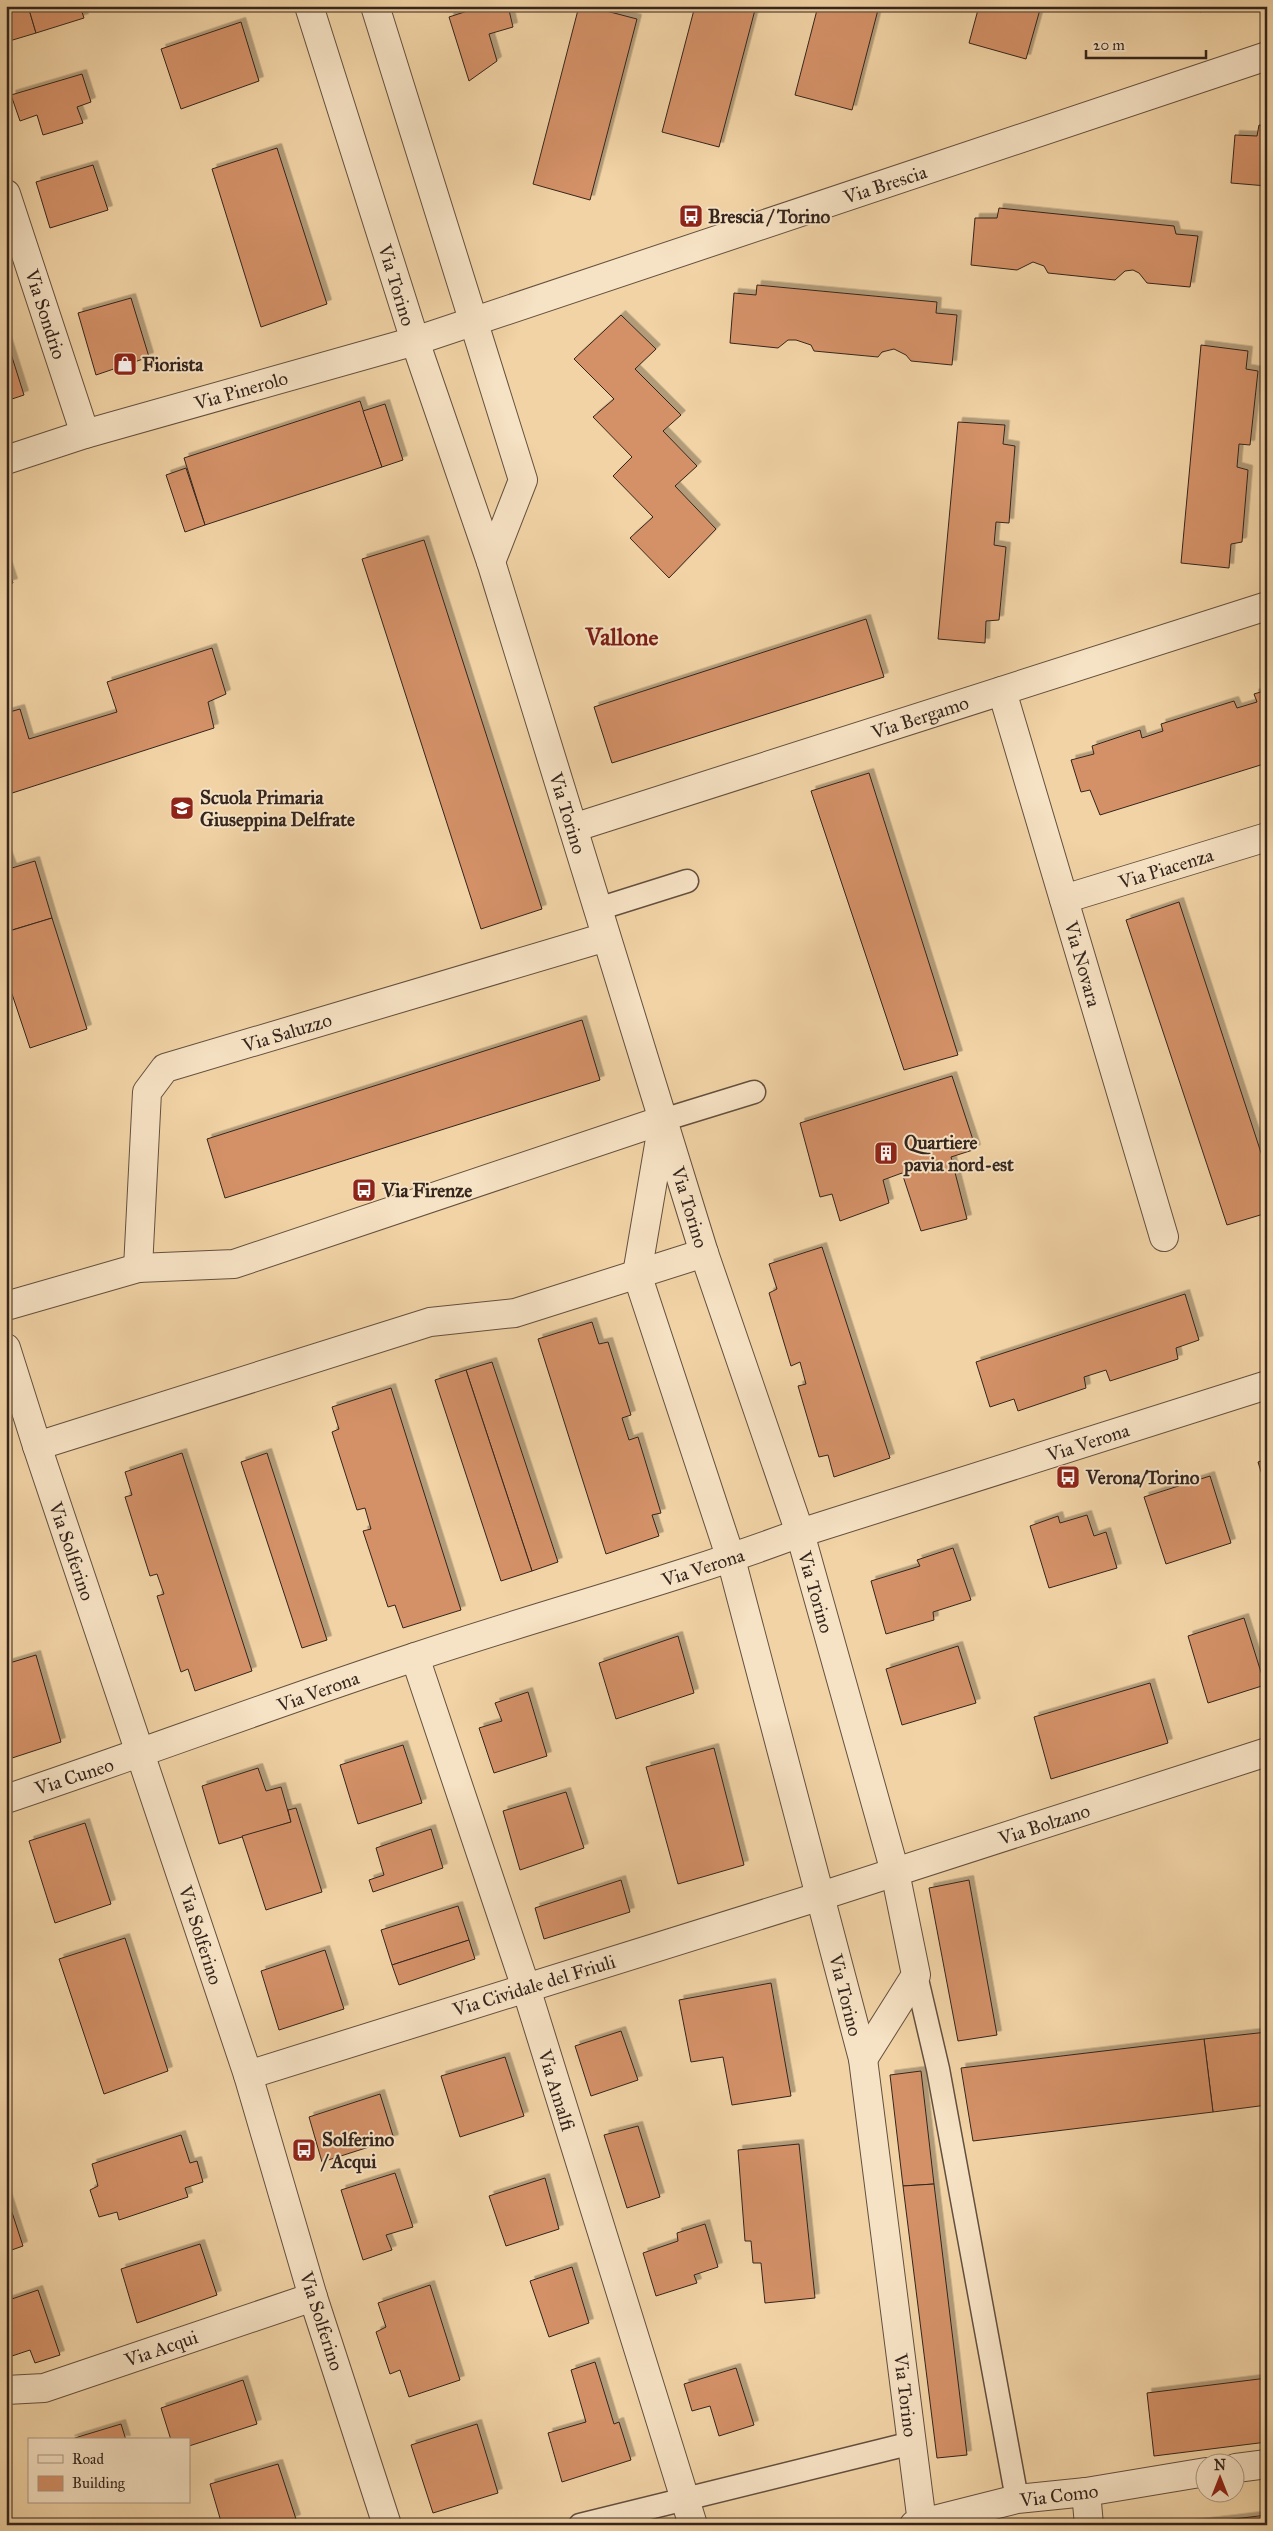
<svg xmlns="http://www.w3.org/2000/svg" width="1273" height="2531" font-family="'IM FELL Great Primer',serif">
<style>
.building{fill:#d49167;stroke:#34251d;filter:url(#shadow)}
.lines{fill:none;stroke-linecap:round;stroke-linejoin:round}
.service-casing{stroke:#63503f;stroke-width:25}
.minor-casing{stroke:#63503f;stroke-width:30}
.service{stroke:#f6e2c4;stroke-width:22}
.minor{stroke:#f6e2c4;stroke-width:28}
.labels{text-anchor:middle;stroke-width:4;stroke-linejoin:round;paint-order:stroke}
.street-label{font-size:19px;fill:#34251d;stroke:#f6e2c4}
.poi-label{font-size:19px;font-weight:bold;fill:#34251d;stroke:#f6e2c4;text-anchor:start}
.district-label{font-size:24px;font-weight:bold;fill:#7a1f14;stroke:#f6e2c4}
</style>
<defs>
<filter id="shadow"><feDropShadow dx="4.5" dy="-4.5" stdDeviation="0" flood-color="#0004"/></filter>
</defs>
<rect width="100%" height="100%" fill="#f1d3a5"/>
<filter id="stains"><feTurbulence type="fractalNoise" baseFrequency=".004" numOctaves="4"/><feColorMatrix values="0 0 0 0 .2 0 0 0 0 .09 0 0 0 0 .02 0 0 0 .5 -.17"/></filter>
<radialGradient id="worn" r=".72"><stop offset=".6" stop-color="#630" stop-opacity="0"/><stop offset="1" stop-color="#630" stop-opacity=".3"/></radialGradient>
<g class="building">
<path d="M6,6H28L36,33L6,42Z"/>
<path d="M28,6H80L84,18L36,33Z"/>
<path d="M483,6H508L513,27L489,34L497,61L469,81L449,17Z"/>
<path d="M579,6H587L637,19L590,200L533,184Z"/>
<path d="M695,6H756L719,147L662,132Z"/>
<path d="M818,6H879L852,110L795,95Z"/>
<path d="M979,6H1041L1026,59L969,43Z"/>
<path d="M1179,6H1203L1201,12Z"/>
<path d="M241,22L259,81L181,109L161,49Z"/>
<path d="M82,74L91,102L77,107L83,123L43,135L37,115L20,121L11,95Z"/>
<path d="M1259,125L1267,126V186L1231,183L1235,135L1257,136Z"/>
<path d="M277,148L327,304L261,327L212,169Z"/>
<path d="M93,165L108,210L50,228L36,182Z"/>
<path d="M999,208L1174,226L1176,234L1198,236L1190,287L1147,283L1139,273L1133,270L1125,271L1115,280L1048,273L1044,266L1033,262L1017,270L971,265L975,218H997Z"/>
<path d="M757,285L937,302L936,313L957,315L952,365L911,361L906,355L894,349L882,352L878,357L814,351L811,345L796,340H788L778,348L730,343L734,293L756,295Z"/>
<path d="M131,298L149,357L96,375L78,313Z"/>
<path d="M621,315L656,349L635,369L681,415L663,431L697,466L675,486L716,529L669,578L630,538L653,517L613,476L632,457L593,417L614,399L574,359Z"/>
<path d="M6,338L24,395L6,401Z"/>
<path d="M1201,345L1248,351L1246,369L1258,371L1250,445L1239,444L1237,467L1248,470L1242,542L1231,544L1229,568L1181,563Z"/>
<path d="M360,401L382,467L205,525L184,458Z"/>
<path d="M385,404L403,460L382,467L363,411Z"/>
<path d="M958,422L1005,425L1003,444L1015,446L1009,523L996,522L994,545L1006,547L999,620L986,621L985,643L938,639Z"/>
<path d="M186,468L205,525L185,532L166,475Z"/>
<path d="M424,540L542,909L481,929L362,559Z"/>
<path d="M6,562L13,583L6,585Z"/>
<path d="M866,619L884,677L612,763L594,707Z"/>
<path d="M212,648L226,694L208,702L214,728L6,795V713L20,709L29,739L117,712L107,682Z"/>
<path d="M1267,690V763L1100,815L1090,790L1081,792L1071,760L1094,754L1092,746L1140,730L1142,738L1163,731L1161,724L1234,701L1237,708L1257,702L1254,694Z"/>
<path d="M869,773L958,1055L904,1070L811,791Z"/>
<path d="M6,852L12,868L35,861L52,918L12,930L6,914Z"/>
<path d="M1179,902L1267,1171V1213L1227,1225L1126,920Z"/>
<path d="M52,918L87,1029L30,1048L6,976V932Z"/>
<path d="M582,1020L600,1080L225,1198L207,1139Z"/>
<path d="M952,1076L976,1149L951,1157L967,1219L921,1231L902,1173L883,1180L889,1203L840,1221L832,1194L820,1197L800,1123Z"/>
<path d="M822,1247L890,1458L834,1477L828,1455L819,1457L798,1386L806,1384L800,1362L791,1366L769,1293L777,1289L769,1264Z"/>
<path d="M1185,1294L1199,1340L1176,1348L1178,1359L1110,1381L1106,1370L1084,1377L1086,1388L1018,1411L1014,1399L990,1407L976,1362Z"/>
<path d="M592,1322L599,1344L608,1342L631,1415L622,1418L629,1440L638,1437L661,1513L652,1515L659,1536L606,1554L538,1339Z"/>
<path d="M492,1362L558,1562L532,1571L466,1370Z"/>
<path d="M466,1370L532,1571L501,1581L435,1380Z"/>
<path d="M391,1388L461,1610L403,1628L395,1605L388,1607L363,1531L371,1529L365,1508L357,1510L332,1432L339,1429L332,1407Z"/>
<path d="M182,1453L252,1671L195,1691L188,1669L181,1672L157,1596L164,1594L157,1574L150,1576L125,1497L132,1495L125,1472Z"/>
<path d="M267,1453L327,1640L302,1648L241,1462Z"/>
<path d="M1267,1459V1491L1258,1462Z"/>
<path d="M1210,1476L1231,1543L1166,1564L1144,1497Z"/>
<path d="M1087,1515L1094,1536L1106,1532L1117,1568L1049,1588L1030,1526L1058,1516L1060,1523Z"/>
<path d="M953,1548L971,1600L933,1612L934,1620L886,1634L871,1581L920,1566L917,1560Z"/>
<path d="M1244,1618L1265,1685L1208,1703L1188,1636Z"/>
<path d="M678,1636L694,1693L616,1719L599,1663Z"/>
<path d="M958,1646L976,1703L902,1725L886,1669Z"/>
<path d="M36,1655L61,1742L6,1760V1664Z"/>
<path d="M1150,1683L1168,1743L1051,1779L1034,1717Z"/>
<path d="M528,1692L547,1756L494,1773L479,1728L502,1721L495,1703Z"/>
<path d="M403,1745L422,1803L358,1824L340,1765Z"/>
<path d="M714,1748L744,1865L678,1884L646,1767Z"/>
<path d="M258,1768L266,1791L281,1787L291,1822L219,1844L202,1786Z"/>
<path d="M566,1792L584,1848L520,1870L503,1811Z"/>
<path d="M296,1808L322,1892L266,1910L242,1836L291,1822L288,1810Z"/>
<path d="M85,1823L111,1904L55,1923L29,1841Z"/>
<path d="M431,1829L443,1868L373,1892L369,1880L384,1875L376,1848Z"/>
<path d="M621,1880L630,1912L544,1939L535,1908Z"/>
<path d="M969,1880L997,2035L958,2041L929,1888Z"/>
<path d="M458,1906L469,1940L392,1965L381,1930Z"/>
<path d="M125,1938L168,2071L104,2094L59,1959Z"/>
<path d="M469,1940L475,1959L399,1985L392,1965Z"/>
<path d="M325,1950L344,2009L279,2030L261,1971Z"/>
<path d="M771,1983L791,2096L732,2105L723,2057L691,2062L679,2000Z"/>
<path d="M621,2031L638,2080L591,2096L575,2046Z"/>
<path d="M1267,2032V2105L1213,2112L1204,2039Z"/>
<path d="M1204,2039L1213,2112L973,2141L961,2068Z"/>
<path d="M505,2057L524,2116L460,2137L441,2076Z"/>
<path d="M921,2071L934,2184L903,2186L890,2075Z"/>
<path d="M380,2094L394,2139L322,2162L309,2117Z"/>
<path d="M638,2126L660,2197L627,2208L604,2135Z"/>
<path d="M181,2135L190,2163L197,2161L203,2182L185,2188L188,2197L119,2220L117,2212L99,2217L90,2190L98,2186L92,2164Z"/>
<path d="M799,2144L815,2298L765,2303L761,2263H753L751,2241H745L738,2150Z"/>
<path d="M395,2173L413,2227L386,2235L392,2250L363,2260L341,2190Z"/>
<path d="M545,2178L559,2229L506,2246L489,2196Z"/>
<path d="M934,2184L967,2455L937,2458L903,2186Z"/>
<path d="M6,2194L23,2246L6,2252Z"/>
<path d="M705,2224L718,2267L694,2275L697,2283L656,2296L643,2253L678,2241L677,2233Z"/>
<path d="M200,2244L217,2295L137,2323L121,2269Z"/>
<path d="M572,2267L589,2323L549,2337L530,2281Z"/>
<path d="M430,2285L460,2380L409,2397L400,2370L390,2374L376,2332L386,2327L378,2303Z"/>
<path d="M38,2290L60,2355L35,2363L30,2350L6,2358V2301Z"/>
<path d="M595,2362L614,2424L619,2422L631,2460L562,2482L548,2433L586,2422L571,2370Z"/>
<path d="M736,2368L754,2425L719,2436L710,2406L692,2411L684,2384Z"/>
<path d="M1267,2378V2442L1154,2456L1147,2393Z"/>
<path d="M243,2380L257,2424L189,2446V2440H171L161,2408Z"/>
<path d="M121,2424L126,2440H70L78,2437Z"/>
<path d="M477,2424L498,2493L433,2513L411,2445Z"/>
<path d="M278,2464L296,2519L277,2525H222L210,2484Z"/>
<path d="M1267,2515V2525H1184Z"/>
</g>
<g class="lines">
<g class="service-casing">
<g id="service">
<path d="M598,909L687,881"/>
<path d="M663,1120L754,1092"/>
<path d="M916,1975L938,2069L1017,2499"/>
<path d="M580,2525L912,2443"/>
</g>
</g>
<g class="minor-casing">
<g id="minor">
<path d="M309,6L415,341L491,562L704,1253L800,1533L895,1872L916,1975L863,2059"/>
<path d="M375,6L523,480L491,562"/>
<path d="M6,194L85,434"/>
<path d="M6,460L85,434L415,341L1267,56"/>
<path d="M1002,691L1164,1237"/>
<path d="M573,828L1267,606"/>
<path d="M1064,899L1267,837"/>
<path d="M662,1127L637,1274L731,1559L863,2059L922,2523"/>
<path d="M138,1268L147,1092L165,1068L606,937"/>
<path d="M6,1306L138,1268L234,1264L663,1120"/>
<path d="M6,1348L37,1446L248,2075L313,2297L387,2525"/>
<path d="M37,1446L430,1322L515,1313L704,1253"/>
<path d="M415,1657L526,1988L693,2525"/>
<path d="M6,1799C143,1753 278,1702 415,1657C543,1614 674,1580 800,1533L1267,1385"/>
<path d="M248,2075L821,1896L1267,1752"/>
<path d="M6,2390L44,2388L313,2297"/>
<path d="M1236,2468L1267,2464"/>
<path d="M1086,2492L1089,2525"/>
<path d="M914,2525L1017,2499L1086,2492L1206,2472"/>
</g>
</g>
<use href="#service" class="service"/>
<use href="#minor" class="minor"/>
</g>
<defs>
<g id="bus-square" transform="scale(1.25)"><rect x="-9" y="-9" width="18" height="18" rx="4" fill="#8f2418" stroke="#f6e2c4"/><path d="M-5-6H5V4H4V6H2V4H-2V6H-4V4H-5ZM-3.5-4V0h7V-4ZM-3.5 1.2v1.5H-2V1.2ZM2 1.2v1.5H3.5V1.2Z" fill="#fff"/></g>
<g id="shop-square" transform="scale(1.25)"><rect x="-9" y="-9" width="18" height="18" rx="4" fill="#8f2418" stroke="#f6e2c4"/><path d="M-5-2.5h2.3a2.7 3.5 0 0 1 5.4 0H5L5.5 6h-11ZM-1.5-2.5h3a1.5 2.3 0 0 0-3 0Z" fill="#fff"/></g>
<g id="school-square" transform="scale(1.25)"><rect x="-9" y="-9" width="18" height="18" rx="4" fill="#8f2418" stroke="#f6e2c4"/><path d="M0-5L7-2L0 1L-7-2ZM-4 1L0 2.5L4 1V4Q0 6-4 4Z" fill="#fff"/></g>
<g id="building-square" transform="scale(1.25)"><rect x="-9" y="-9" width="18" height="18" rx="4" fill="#8f2418" stroke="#f6e2c4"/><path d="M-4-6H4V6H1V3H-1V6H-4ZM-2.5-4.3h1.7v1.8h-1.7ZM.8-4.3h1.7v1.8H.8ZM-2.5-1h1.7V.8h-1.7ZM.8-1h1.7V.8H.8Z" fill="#fff"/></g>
</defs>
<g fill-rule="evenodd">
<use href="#bus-square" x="691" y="216"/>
<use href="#shop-square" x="125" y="364"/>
<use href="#school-square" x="182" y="808"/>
<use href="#building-square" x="886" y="1153"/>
<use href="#bus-square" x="364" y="1190"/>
<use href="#bus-square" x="1068" y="1477"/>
<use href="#bus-square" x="304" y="2150"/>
</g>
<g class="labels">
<g class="street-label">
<text transform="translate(885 184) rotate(-18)" y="7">Via Brescia</text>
<text transform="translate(397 285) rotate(73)" y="7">Via Torino</text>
<text transform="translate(46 314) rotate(72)" y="7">Via Sondrio</text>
<text transform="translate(241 390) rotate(-16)" y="7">Via Pinerolo</text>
<text transform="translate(920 717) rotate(-18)" y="7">Via Bergamo</text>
<text transform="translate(568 813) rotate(73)" y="7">Via Torino</text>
<text transform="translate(1166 868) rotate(-17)" y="7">Via Piacenza</text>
<text transform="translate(1083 964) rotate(74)" y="7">Via Novara</text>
<text transform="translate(287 1032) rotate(-17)" y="7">Via Saluzzo</text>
<text transform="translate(690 1207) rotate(73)" y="7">Via Torino</text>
<text transform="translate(1088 1442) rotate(-18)" y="7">Via Verona</text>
<text transform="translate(72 1551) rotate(71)" y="7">Via Solferino</text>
<text transform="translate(703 1567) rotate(-18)" y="7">Via Verona</text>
<text transform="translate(816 1592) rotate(74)" y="7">Via Torino</text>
<text transform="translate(318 1691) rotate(-20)" y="7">Via Verona</text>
<text transform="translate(74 1776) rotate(-18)" y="7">Via Cuneo</text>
<text transform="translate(1044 1824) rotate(-18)" y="7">Via Bolzano</text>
<text transform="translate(201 1935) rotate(72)" y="7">Via Solferino</text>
<text transform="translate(534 1985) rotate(-17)" y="7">Via Cividale del Friuli</text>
<text transform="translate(846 1995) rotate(76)" y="7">Via Torino</text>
<text transform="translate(557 2090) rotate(73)" y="7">Via Amalfi</text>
<text transform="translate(322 2321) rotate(72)" y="7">Via Solferino</text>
<text transform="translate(161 2348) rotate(-19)" y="7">Via Acqui</text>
<text transform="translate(906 2395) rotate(83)" y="7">Via Torino</text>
<text transform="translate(1059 2495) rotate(-7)" y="7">Via Como</text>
</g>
<g class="poi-label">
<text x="708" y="223">Brescia / Torino</text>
<text x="142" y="371">Fiorista</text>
<text x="200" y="804">Scuola Primaria<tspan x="200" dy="22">Giuseppina Delfrate</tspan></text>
<text x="904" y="1149">Quartiere<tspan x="904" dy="22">pavia nord-est</tspan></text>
<text x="382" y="1197">Via Firenze</text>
<text x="1086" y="1484">Verona/Torino</text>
<text x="322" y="2146">Solferino<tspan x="322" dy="22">/ Acqui</tspan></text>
</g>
<g class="district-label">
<text x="622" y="645">Vallone</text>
</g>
</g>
<rect width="1273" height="2531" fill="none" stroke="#f1d3a5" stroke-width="25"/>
<rect x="8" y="8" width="1258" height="2516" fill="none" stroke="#34251d" stroke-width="2.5"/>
<rect x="12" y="12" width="1248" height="2506" fill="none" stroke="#34251d"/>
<rect x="28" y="2438" width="162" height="65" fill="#f6e2c4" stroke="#a89681"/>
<rect x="38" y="2455" width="25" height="8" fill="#f6e2c4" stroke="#a89681"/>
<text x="72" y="2464" font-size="15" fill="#34251d">Road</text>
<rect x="38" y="2476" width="25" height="15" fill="#d49167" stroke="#a89681"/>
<text x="72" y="2488" font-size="15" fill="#34251d">Building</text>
<g transform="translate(1220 2478)"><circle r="24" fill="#f6e2c4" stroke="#a89681"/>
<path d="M0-4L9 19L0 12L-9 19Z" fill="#8f2418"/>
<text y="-8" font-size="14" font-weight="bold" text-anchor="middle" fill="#34251d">N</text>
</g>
<path d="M1086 50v8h120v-8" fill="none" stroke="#34251d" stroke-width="2.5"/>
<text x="1093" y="50" font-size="15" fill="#34251d" stroke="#f6e2c4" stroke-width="4" paint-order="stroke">20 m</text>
<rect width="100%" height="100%" filter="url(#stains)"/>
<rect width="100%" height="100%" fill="url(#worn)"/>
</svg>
